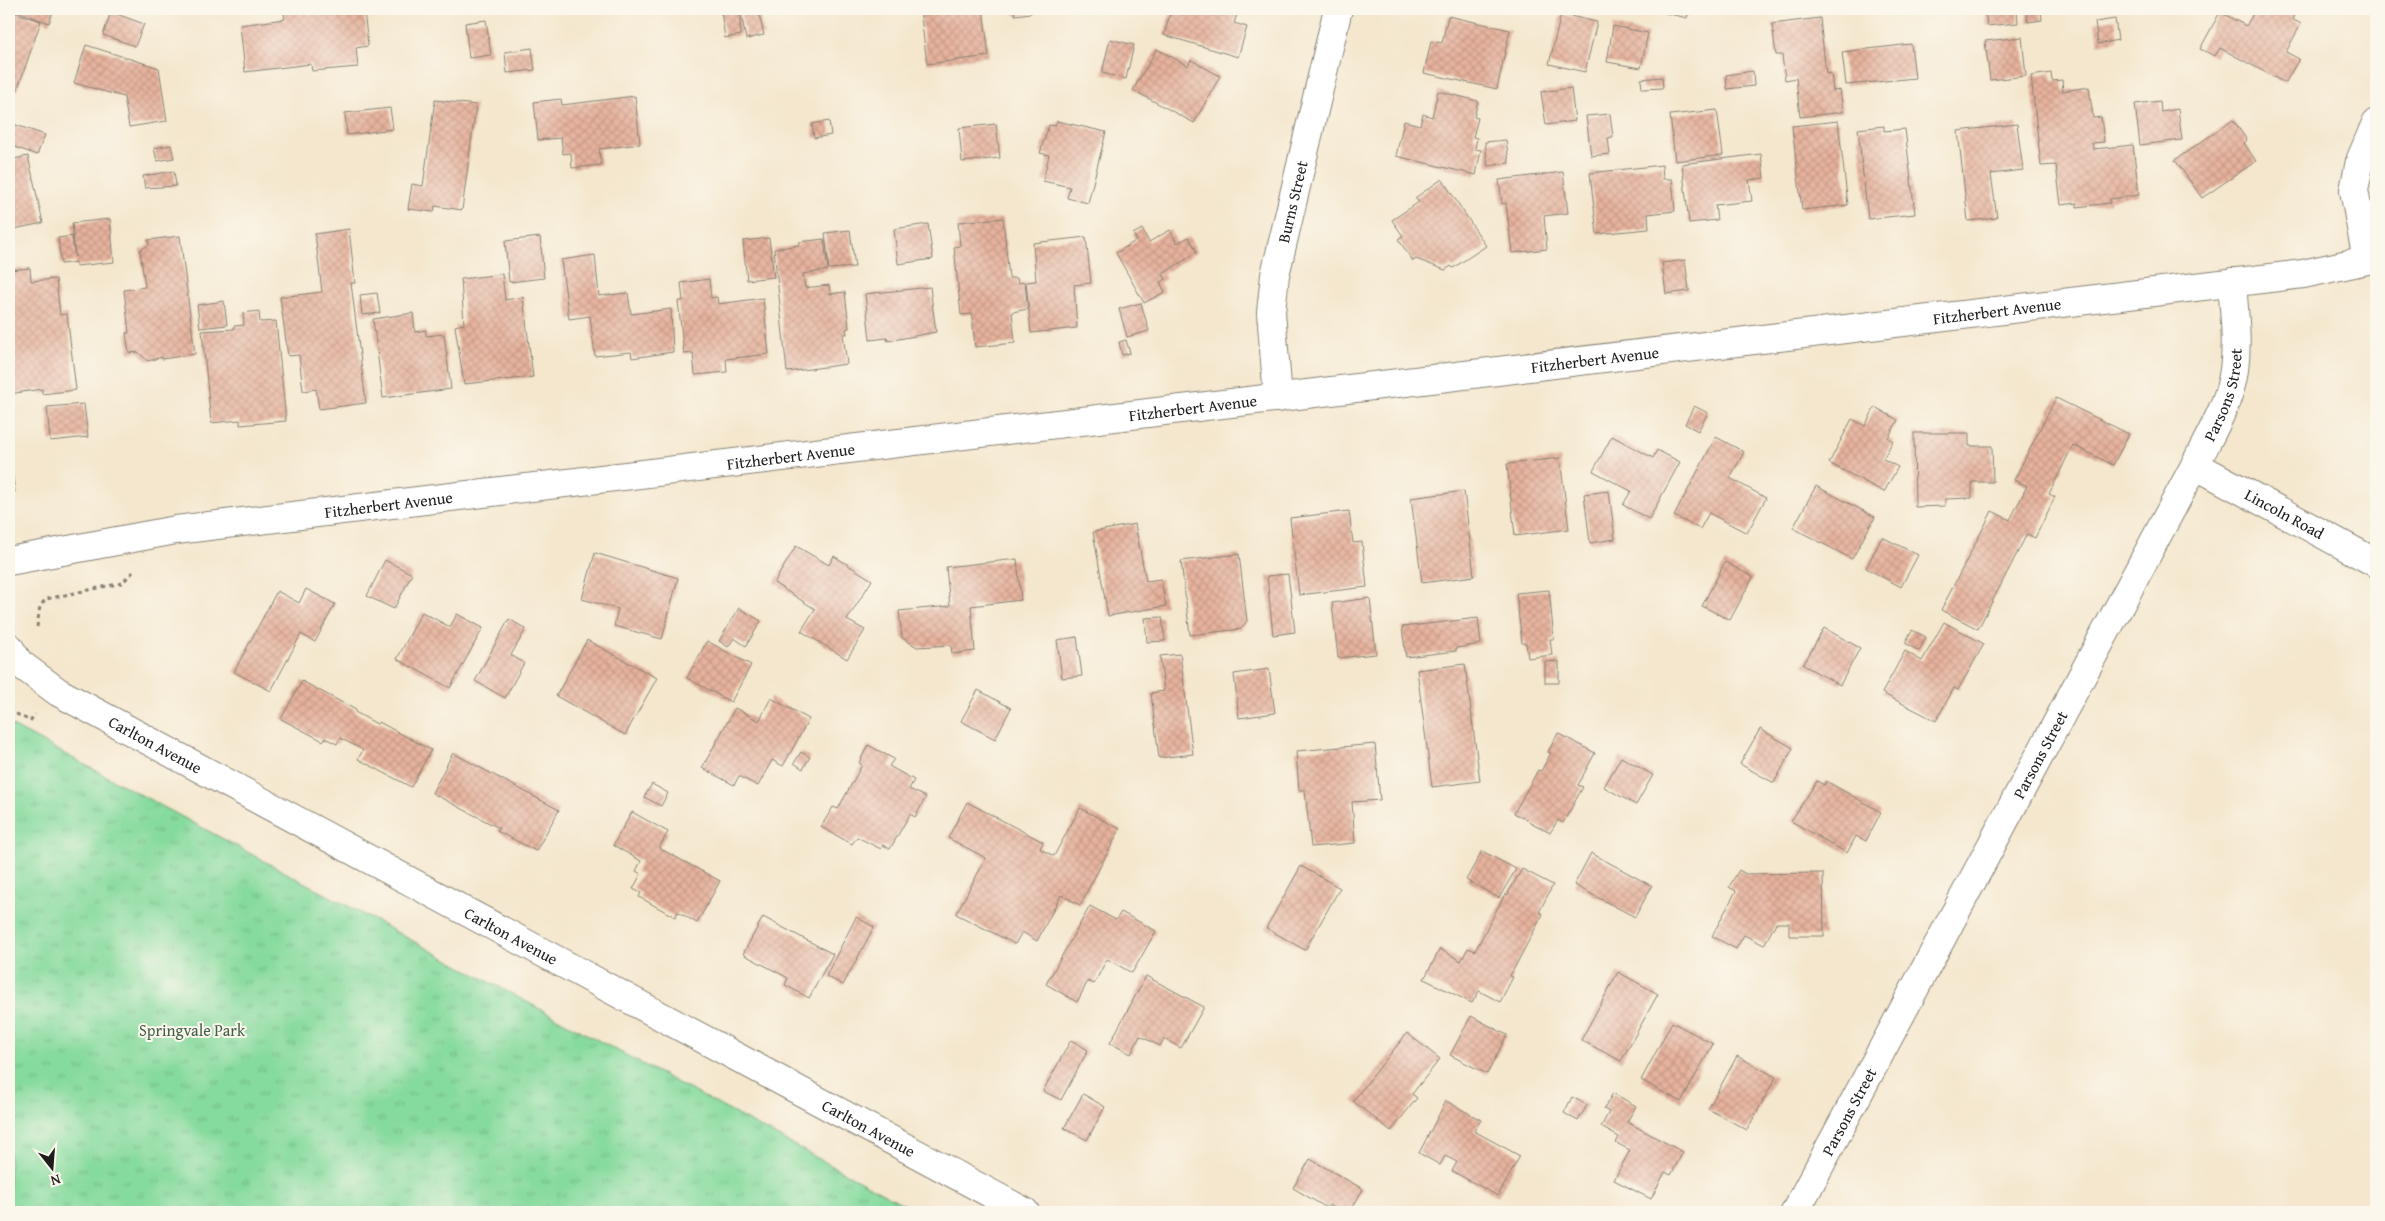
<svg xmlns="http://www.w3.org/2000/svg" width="2385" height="1221" font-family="'Gentium Book Plus',serif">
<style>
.park{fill:url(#park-tufts);stroke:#507b5c}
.building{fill:url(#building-cross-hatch)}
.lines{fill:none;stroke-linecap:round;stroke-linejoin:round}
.street-casing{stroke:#888275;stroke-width:30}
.secondary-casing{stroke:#888275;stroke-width:30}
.path{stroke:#888275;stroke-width:3;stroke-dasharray:4 4;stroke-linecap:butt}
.street{stroke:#fff;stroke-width:28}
.secondary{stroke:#fff;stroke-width:28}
.labels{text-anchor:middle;stroke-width:4;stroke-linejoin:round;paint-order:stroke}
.street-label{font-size:16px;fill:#1c1c1c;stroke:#fbf7ec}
.park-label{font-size:16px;fill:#415e49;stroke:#fbf7ec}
</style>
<defs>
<pattern id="park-tufts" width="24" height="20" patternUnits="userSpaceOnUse" patternTransform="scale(1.25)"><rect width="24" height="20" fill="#85da9d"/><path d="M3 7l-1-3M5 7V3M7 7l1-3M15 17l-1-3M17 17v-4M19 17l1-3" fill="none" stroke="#72ba87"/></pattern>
<pattern id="building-cross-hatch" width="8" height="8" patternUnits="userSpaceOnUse" patternTransform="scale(1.25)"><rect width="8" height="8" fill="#e6b29d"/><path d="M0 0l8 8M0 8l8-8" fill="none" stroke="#c59887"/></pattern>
</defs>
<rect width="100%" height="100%" fill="#fbf7ec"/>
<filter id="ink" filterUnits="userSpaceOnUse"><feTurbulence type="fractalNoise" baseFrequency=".02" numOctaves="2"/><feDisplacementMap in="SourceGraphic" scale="10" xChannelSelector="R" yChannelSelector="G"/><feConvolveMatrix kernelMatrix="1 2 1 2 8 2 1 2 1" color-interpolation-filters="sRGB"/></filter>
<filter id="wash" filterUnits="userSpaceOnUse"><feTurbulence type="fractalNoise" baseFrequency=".0096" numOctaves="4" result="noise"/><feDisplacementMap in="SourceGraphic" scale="20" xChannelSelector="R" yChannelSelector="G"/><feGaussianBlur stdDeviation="1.12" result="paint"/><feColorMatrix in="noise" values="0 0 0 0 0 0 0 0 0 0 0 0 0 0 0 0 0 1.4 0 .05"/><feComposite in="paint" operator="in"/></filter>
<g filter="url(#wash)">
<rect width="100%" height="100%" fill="#f4e7ce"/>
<path class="park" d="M9,724L918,1212H9Z"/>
<g id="blocks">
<g class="building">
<path d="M20,9H54L49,23L19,12Z"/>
<path d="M283,9L364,10L368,46L356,48L358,67L312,71L311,64L245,72L240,25L285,19Z"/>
<path d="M709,9H739L741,35L725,38L721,11L710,12Z"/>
<path d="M740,9H758L764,35L746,39Z"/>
<path d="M920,9H983L989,56L927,64Z"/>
<path d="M1014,9H1031V13L1015,15Z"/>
<path d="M1185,9H1239L1234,23L1247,27L1238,57L1164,35L1171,10L1184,14Z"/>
<path d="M1648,9H1689L1687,18Z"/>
<path d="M1985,9H2017L2018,23L1987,26Z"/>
<path d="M2026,9H2041L2042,20L2028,22Z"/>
<path d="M2256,9H2298L2292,19L2301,24L2286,52L2299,59L2285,83L2220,48L2215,56L2200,49L2220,12L2246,26Z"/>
<path d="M9,11L41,21L17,91L9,88Z"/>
<path d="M111,12L144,24L135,46L103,35Z"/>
<path d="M1561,14L1597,22L1585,72L1549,64Z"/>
<path d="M1448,16L1510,30L1497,89L1424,73L1431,41L1442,43Z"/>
<path d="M1820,18L1826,74L1831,73L1833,91L1840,90L1843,112L1800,117L1796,78L1785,80L1782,55H1776L1772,24Z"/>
<path d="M2115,19L2118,40L2098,44L2095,22Z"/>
<path d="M486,20L491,55L469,58L465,23Z"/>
<path d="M1613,26L1648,33L1641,68L1607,62Z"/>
<path d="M2022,37L2026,76L1990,80L1985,41Z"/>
<path d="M1110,39L1134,45L1126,79L1102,73Z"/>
<path d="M1911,44L1915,78L1846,85L1842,52Z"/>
<path d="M86,45L159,68L167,121L129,127L124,97L74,83Z"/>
<path d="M532,48L535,70L507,73L505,52Z"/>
<path d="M1157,49L1188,66L1191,60L1220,76L1194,123L1133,90Z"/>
<path d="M1753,71L1754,86L1727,89L1726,75Z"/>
<path d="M2051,73L2052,81L2062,80L2063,91L2089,87L2093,118L2101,117L2104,142L2092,143L2093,149L2133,145L2139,195L2110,199V203L2077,207V203L2061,205L2056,165L2041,166L2031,76Z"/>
<path d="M1662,77L1663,88L1642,89L1641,79Z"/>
<path d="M1571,88L1575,121L1546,125L1541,92Z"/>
<path d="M1438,91L1478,101L1474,117L1478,118L1473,137L1477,138L1475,149L1481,150L1476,175L1396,156L1404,121L1420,125L1423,114L1432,117Z"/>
<path d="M635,96L640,144L599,149L601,165L572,168L571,153L563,154L561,138L538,140L534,102L561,99L562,105Z"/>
<path d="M435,100L476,105L462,210L435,206L434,212L408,209L412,184L423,186Z"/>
<path d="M2160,101L2161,112L2178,109L2182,140L2140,145L2135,104Z"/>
<path d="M390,108L393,129L347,135L345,113Z"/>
<path d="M1717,110L1723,155L1675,161L1670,115Z"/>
<path d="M1610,114L1613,137L1608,138L1610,154L1591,156L1586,116Z"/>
<path d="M2233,120L2247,140L2244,143L2256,161L2202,198L2175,160Z"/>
<path d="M829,121L831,135L814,138L812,124Z"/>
<path d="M1057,121L1106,132L1088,203L1067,198L1070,187L1043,181L1049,155L1040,153L1049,125L1055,126Z"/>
<path d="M1838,121L1848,205L1802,210L1792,126Z"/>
<path d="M10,123L45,135L37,155L9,145Z"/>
<path d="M996,124L1000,158L962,162L959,128Z"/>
<path d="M2017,124L2023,170L1991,174L1997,218L1968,221L1958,131Z"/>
<path d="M1884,126V131L1905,129L1915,214L1868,219L1858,129Z"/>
<path d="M1506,140L1509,163L1488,166L1485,142Z"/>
<path d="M171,145L174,158L157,161L154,148Z"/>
<path d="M1761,154L1764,178L1749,180L1752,201L1715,205L1717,220L1689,223L1682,164Z"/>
<path d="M28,156L43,223L9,230V160Z"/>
<path d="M1662,165L1663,179H1672L1675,211L1648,214L1649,229L1597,234L1590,173Z"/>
<path d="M174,171L176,186L145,188L143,176Z"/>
<path d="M1563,172L1568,213L1544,216L1547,249L1512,253L1506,203L1502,204L1499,180Z"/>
<path d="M1442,179L1486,246L1453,268L1451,266L1445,270L1416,259L1413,261L1398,239L1403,236L1392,220L1419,202L1415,198Z"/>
<path d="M1003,218L1009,278H1017L1018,283L1025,282L1028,309L1012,312L1015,343L975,347L972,314L961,315L954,247L960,246L958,222Z"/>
<path d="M110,219L114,262L76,266V262L61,264L58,238L72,236L75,257L72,223Z"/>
<path d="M928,224L933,259L898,264L894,229Z"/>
<path d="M349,229L355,283H351L366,403L319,409L316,389L303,391L299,355L288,356L280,297L322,292L315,234Z"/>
<path d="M1142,229L1149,242L1170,230L1177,243L1189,237L1197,252L1163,274L1166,279L1160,282L1165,292L1144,303L1116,253L1137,240L1133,234Z"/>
<path d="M850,230L855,267L829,269L825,233Z"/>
<path d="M180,236L195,354L162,359V357L148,361L138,352L129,353L126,333H129L124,290L145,287L140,250L149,245L148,240Z"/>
<path d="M540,237L544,278L509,282L505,241Z"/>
<path d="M1086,237L1091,283L1074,285L1077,328L1031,333L1026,282L1036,281L1033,243Z"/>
<path d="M769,238L774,277L747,280L743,241Z"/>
<path d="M824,239L828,270L803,274L805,288L829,285L830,294L845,292L849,328L846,329L847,334H843L847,364L787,372L774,249L799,245V242Z"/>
<path d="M595,255L599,296L628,293L631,314L671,309L673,352L632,358L631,352L595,356L590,316L569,319L561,260Z"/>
<path d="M1685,260L1689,291L1666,294L1662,263Z"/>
<path d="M30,268L31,281L56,279L60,315L67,314L76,390L42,394V389L9,394V270Z"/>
<path d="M502,274L505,300L523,297L533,377L464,384L455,326L464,324L461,279Z"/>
<path d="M709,279L711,298L717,297L718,304L763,298L769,354L726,359L727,372L695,375L693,353L684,354L678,301H683L681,283Z"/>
<path d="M930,287L936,332L888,341L887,338L870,340L865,294Z"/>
<path d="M377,293L380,313L362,315L360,295Z"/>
<path d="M224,301L227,325L200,328L197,305Z"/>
<path d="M1141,303L1149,331L1127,337L1119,309Z"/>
<path d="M259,311L260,322L276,321L286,421L240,425V420L211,423L202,331L234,329V326L244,325L243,313Z"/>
<path d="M413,313L415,332L426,330V336L444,334L451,389L383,398L373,319Z"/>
<path d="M1126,340L1130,353L1122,355L1119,342Z"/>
<path d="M2056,398L2129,434L2113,465L2073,445L2049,494L2055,497L2035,538L2027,534L1978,629L1941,610L1992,511L2010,520L2027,486L2014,480Z"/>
<path d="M84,404L88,437L50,441L47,407Z"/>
<path d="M1694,406L1708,413L1698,431L1685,424Z"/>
<path d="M1875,407L1898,420L1888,438L1893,441L1883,459L1898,467L1884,492L1829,463L1852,419L1865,426Z"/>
<path d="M1914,433H1969V446H1992L1993,482H1972V498L1945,499V506L1915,507Z"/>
<path d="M1612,436L1653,458L1657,450L1680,462L1649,519L1623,505L1631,491L1593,471Z"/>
<path d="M1716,437L1744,452L1730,478L1766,498L1747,533L1709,513L1700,529L1674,516Z"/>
<path d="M1560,458L1569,529L1515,536L1507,464Z"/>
<path d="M9,464H11L15,492L9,493Z"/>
<path d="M1816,486L1875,517L1852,559L1793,528Z"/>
<path d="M1464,491L1474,576L1422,583L1411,498Z"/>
<path d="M1609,491L1615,539L1590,543L1584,494Z"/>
<path d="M1349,511L1353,543L1362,542L1367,587L1299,595L1290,518Z"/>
<path d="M1135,524L1146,581L1161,579L1166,606L1108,616L1093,532Z"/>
<path d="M1882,537L1918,555L1901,587L1866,568Z"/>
<path d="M796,546L829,565L834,556L872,580L847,620L865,630L847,659L801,631L815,609L774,583Z"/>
<path d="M595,553L678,578L662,639L614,626L618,609L582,599Z"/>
<path d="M1239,554L1247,621L1241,629L1190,635L1181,561Z"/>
<path d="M1017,559L1021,600L971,606L975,651L952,654L951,645L917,647L902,638L899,611L950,606L946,567Z"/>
<path d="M385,560L412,574L394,609L367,596Z"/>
<path d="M1725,562L1753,577L1730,620L1702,606Z"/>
<path d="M1288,574L1295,632L1273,635L1267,576Z"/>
<path d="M306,589L335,604L315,642L301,634L271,691L234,672L277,591L299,603Z"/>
<path d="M1549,590L1554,639H1550L1552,655L1528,658L1526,643H1522L1516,593Z"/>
<path d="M1370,598L1376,654L1338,658L1332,603Z"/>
<path d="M739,608L761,621L746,646L734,638L728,647L719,641Z"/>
<path d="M422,612L450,627L457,614L483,628L450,688L397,659Z"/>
<path d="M1162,617L1165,641L1147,642L1145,618Z"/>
<path d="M1478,618L1481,644L1456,648V651L1406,657L1402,627Z"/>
<path d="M509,619L526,629L511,655L524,663L505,698L475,681Z"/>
<path d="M1944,622L1984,644L1958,690L1954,688L1936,721L1882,693L1905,651L1922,661Z"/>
<path d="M1824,628L1860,648L1840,685L1803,665Z"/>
<path d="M1912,630L1926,637L1919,651L1905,643Z"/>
<path d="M1077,637L1082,676L1062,678L1057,640Z"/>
<path d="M587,640L657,678L625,735L556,696Z"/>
<path d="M707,641L751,665L731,702L687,678Z"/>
<path d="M1180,654L1193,754L1159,758L1151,693L1164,691L1160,656Z"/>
<path d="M1559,661V683H1545V662Z"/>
<path d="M1465,664L1480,781L1432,787L1417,670Z"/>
<path d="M1269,669L1275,713L1239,718L1234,674Z"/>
<path d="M302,681L356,710L355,712L377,724L379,722L431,750L411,787L358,759L363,750L340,738L337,744L325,738L323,741L281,719Z"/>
<path d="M978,690L1011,708L995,739L961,721Z"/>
<path d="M771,698L809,719L783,766L772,760L758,786L739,776L734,785L702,768L735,708L759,721Z"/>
<path d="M1760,729L1793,748L1774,783L1740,764Z"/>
<path d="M1558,733L1595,753L1578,785L1583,787L1563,823L1558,820L1550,833L1514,813L1538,770L1541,771L1551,753L1548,752Z"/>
<path d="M1375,744L1380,800L1352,802L1355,843L1311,847L1305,790H1299L1296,751Z"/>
<path d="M868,745L894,759L889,766L914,780L909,789L926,797L915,817L910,814L890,849L883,845L881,849L857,837L852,844L821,827L833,807L838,809L862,765L859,763Z"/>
<path d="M801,752L810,757L803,769L794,763Z"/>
<path d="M453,753L559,810L536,851L497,831L499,828L432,793Z"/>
<path d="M1621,757L1653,775L1636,805L1604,787Z"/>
<path d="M1817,781L1824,785L1826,781L1881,812L1866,841L1856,836L1847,853L1791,821Z"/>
<path d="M652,784L668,793L661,806L644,797Z"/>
<path d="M967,802L1043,842L1040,849L1054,856L1080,808L1120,829L1080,905L1061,895L1037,941L1022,932L1015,944L956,914L986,858L948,838Z"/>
<path d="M632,812L668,832L659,848L720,881L697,923L678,912L675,917L639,897L641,893L633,889L641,874L636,871L641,861L613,845Z"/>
<path d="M1482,851L1516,869L1499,898L1466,880Z"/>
<path d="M1591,853L1652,886L1635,917L1574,885Z"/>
<path d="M1301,866L1340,888L1305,950L1266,928Z"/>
<path d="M1522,869L1553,885L1539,912L1543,914L1510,976L1513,977L1500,1002L1479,991L1472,1003L1424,979L1440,949L1461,961L1468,948L1475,951L1505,894L1507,895Z"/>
<path d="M1739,870L1746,874L1823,873L1824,936H1789V923H1776L1764,945L1744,935L1736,949L1712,936L1736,891L1729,887Z"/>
<path d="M1090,906L1116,920L1121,912L1156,931L1132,973L1107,959L1094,984L1088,981L1077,1002L1046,984Z"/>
<path d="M763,917L833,954L809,998L785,985L788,978L743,954Z"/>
<path d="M856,917L874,927L843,985L826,976Z"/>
<path d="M1618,972L1658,994L1621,1061L1581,1040Z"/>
<path d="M1146,976L1204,1007L1181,1048L1164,1039L1160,1046L1140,1036L1131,1054L1110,1043Z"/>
<path d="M1471,1016L1507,1035L1487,1074L1450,1055Z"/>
<path d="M1672,1022L1713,1044L1681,1102L1641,1080Z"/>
<path d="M1407,1033L1440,1059L1412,1094L1417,1098L1391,1131L1353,1101Z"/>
<path d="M1071,1040L1088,1050L1061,1100L1043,1091Z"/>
<path d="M1737,1056L1776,1077L1747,1130L1708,1109Z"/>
<path d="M1613,1093L1636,1106L1627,1122L1683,1152L1671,1175L1665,1172L1651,1199L1614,1180L1630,1150L1616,1143L1619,1137L1601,1127L1609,1112L1604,1109Z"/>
<path d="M1083,1094L1105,1107L1087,1140L1064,1128Z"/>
<path d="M1572,1097L1587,1105L1578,1121L1564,1113Z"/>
<path d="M1446,1101L1481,1120L1474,1131L1520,1156L1498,1196L1452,1171L1457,1162L1445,1156L1440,1165L1419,1153Z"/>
<path d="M1310,1159L1363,1189L1350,1212H1341L1329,1205L1327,1208L1293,1188Z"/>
</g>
</g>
</g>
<g filter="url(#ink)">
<use href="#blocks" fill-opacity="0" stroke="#888275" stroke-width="1"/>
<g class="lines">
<g class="street-casing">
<g id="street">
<path d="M2367,260L2354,190L2360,161L2376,123"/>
<path id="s1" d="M1278,398L1271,312L1275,275L1338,9"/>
<path id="s2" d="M2195,465L2376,563"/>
</g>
</g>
<g class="secondary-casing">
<g id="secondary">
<path id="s3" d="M9,561L176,530L2303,274L2376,258"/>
<path id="s4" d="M9,647L19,663L58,692L1025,1212"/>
<path id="s5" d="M1795,1212L2195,465C2209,436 2230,403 2234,370C2238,341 2234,312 2232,282"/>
</g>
</g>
<g class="path">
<path d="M37,627L40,606L46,599L122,583L133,572"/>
<path d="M9,710L30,721L35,714"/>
</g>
<use href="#street" class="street"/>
<use href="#secondary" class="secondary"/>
</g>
</g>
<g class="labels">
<g class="street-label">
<text dy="6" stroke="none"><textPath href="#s1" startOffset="199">Burns Street</textPath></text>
<text dy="6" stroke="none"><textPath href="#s3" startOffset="2004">Fitzherbert Avenue</textPath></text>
<text dy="6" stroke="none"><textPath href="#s3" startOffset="1599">Fitzherbert Avenue</textPath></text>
<text dy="6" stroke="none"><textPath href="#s5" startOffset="924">Parsons Street</textPath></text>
<text dy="6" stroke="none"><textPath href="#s3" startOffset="1194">Fitzherbert Avenue</textPath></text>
<text dy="6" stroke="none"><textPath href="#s3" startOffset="789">Fitzherbert Avenue</textPath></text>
<text dy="6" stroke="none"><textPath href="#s3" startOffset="384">Fitzherbert Avenue</textPath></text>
<text dy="6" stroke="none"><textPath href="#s2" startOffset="102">Lincoln Road</textPath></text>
<text dy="6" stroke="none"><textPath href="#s4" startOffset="178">Carlton Avenue</textPath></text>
<text dy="6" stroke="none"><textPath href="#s5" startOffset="519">Parsons Street</textPath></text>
<text dy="6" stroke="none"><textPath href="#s4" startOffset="582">Carlton Avenue</textPath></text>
<text dy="6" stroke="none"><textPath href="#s5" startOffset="114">Parsons Street</textPath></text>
<text dy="6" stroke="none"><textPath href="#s4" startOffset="988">Carlton Avenue</textPath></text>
</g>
<g class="park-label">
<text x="192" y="1036">Springvale Park</text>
</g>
</g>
<rect width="2385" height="1221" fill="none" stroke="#fbf7ec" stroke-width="30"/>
<g transform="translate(52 1168) rotate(163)" stroke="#fbf7ec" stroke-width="4" paint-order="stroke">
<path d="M0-4L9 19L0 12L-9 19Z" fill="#1c1c1c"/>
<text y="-8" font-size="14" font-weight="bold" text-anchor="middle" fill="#1c1c1c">N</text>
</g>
</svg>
